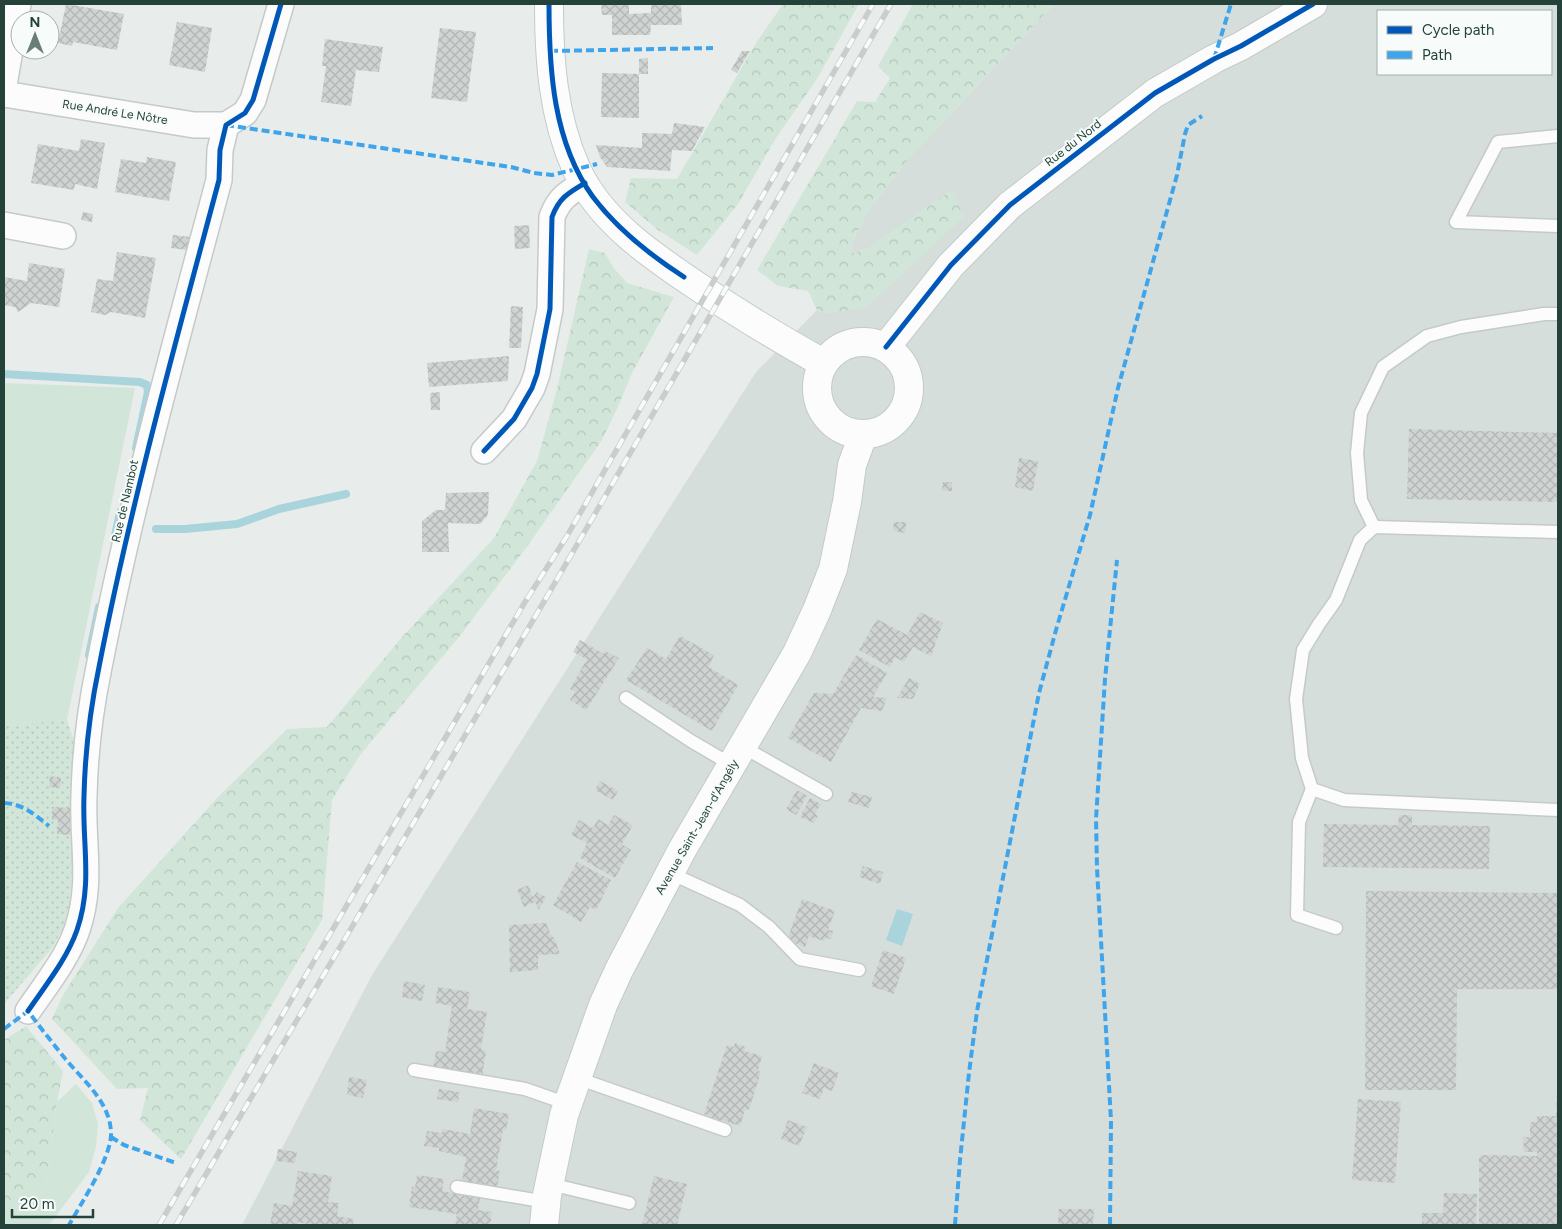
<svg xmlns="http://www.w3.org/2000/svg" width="1562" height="1229" font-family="Figtree,sans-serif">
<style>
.built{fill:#d6dedb;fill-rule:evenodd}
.grass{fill:#d1e6d8}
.forest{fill:url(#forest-crowns)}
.garden{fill:url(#garden-dots)}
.water{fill:#a9d4db}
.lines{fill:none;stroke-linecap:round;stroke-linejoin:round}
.stream{stroke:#a9d4db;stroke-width:8}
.building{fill:url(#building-cross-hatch)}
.lane-casing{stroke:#c5cac8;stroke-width:15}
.street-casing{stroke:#c5cac8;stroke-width:28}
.secondary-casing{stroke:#c3cbc8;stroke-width:30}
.lane{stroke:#fcfcfc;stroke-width:12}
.street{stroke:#fcfcfc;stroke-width:25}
.secondary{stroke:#fcfcfc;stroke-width:28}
.rail-casing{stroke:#c9cdcc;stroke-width:5.5}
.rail{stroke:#f7fbf9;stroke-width:4;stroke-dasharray:11;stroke-linecap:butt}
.quiet{stroke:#3ea4ec;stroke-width:4;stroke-dasharray:8 4;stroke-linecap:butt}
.cycleway-casing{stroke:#f7fbf9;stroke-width:8}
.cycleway{stroke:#0057b8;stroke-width:5}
.labels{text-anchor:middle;stroke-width:4;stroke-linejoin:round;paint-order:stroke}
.street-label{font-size:12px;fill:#24423a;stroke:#f7fbf9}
</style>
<defs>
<pattern id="forest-crowns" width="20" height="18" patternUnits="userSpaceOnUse" patternTransform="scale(1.25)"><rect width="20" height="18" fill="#d1e6d8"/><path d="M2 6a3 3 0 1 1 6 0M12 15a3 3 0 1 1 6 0" fill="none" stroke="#b3c6ba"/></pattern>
<pattern id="garden-dots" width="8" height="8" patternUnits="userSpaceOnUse" patternTransform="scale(1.25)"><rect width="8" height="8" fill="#d1e6d8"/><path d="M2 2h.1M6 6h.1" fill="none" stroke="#b3c6ba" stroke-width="1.8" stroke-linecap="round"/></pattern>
<pattern id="building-cross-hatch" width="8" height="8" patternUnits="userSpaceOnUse" patternTransform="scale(1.25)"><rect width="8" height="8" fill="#cfd4d2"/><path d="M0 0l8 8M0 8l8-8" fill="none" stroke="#b2b7b5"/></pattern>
</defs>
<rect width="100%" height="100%" fill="#e8edeb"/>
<path class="built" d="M1054,4H1558V1225H242L372,975L756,372L817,310L830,313L868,248L850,254L855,236L867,212L909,158ZM1378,11H1551V74H1378Z"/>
<g class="grass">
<path d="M4,383L135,388L67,720L9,726H4Z"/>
<path d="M76,1084L92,1103L98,1124L96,1147L89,1172L49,1225H4V1218L47,1180L57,1102Z"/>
</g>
<g class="forest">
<path d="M783,4H859L817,79L776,138L738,204L697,255L658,230L625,202L631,178L677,179L756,43Z"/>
<path d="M913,4H1054L909,158L867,212L855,236L850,254L868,248L953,189L963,217L867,307L830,313L817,310L808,291L778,286L757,270L857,101L875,102L890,78L878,66Z"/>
<path d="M589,249L605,253L613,267L627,283L674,297L632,373L617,409L602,440L526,548L459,637L360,755L332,800L322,920L181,1159L140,1120L148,1088L117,1089L52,1019L63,995L118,908L218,797L287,729L327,727L402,637L494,538L537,461L557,389Z"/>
<path d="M26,1026L63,1071L57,1102L47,1180L4,1218V1040Z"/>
</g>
<path class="garden" d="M67,720L73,738L76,763L70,835L73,859L70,904L63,928L53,947L4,1004V726Z"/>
<path class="water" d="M897,909L913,914L902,946L886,940Z"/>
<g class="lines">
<g class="stream">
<path d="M4,374L140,382L147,385L148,392L136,448"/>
<path d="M156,529H185L237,524L279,509L346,494"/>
<path d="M114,540L120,512"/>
<path d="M89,655L99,607"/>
</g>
</g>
<g class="building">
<path d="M66,4L124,14L117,50L73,42L72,46L58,43Z"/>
<path d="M601,4H629V14L651,13V5L681,4L682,25H651L650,35H612V15H602Z"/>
<path d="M177,22L212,28L205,72L169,65Z"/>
<path d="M440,28L476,32L467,102L431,98Z"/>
<path d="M325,39L383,47L379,72L356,70L351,106L321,102L326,66H322Z"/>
<path d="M742,51H750L737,73L731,70Z"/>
<path d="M648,58V74H639V59Z"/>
<path d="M602,73L639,74V118L601,117Z"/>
<path d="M674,123L705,127L692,151L672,150L670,171L607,167L600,157L596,145L642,148V133L672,134Z"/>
<path d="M81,139L105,143L97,189L75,184L74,190L31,183L38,144L79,151Z"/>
<path d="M147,157L176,162L169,201L115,192L121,159L146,163Z"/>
<path d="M83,212L93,214L92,222L81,220Z"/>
<path d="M529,225L530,248L515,249L514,226Z"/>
<path d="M173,235L191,237L187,250L171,248Z"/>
<path d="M117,252L156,258L145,318L111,312L105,315L91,312L97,279L113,281Z"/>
<path d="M29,263L65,269L59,307L31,303L18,312L15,307L4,305V277L27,281Z"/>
<path d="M511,306L523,307L521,348H509Z"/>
<path d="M509,356L508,381L429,387L427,363Z"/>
<path d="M440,392V410H431L430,393Z"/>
<path d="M1409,429L1558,433V502L1407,499Z"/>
<path d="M1019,458L1038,461L1033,491L1015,487Z"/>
<path d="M943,482H952V491H942Z"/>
<path d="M489,492L488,515L480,524L448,523L449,552H422V521L436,510H445L446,493Z"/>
<path d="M894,522H906L905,533L893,531Z"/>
<path d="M920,612L943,623L931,656L913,647L904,662L895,657L890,667L859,650L877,619L907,635Z"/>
<path d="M680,636L714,655L709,667L738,685L712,731L626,680L647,648L666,659Z"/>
<path d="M580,640L604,654L605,651L619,658L586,710L570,700L575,692L570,689L587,659L573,652Z"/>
<path d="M856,655L887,673L873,697L887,698L882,711L861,708L831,762L788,738L814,693L833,694Z"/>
<path d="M909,678L920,684L913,699L897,698Z"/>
<path d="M50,776L61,778L60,788L49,787Z"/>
<path d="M600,781L618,791L613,800L595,790Z"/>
<path d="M797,790L807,796L796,815L786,809Z"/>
<path d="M852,792L872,797L869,808L848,802Z"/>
<path d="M810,798L821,804L815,814L818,816L814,823L800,817Z"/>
<path d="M52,807L72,808L70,835L57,834L58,820H52Z"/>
<path d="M614,815L633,825L622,844L631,850L615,878L580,858L587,843L571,835L579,820L593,828L598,819L608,825Z"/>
<path d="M1399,815H1412V825L1490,826L1489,869L1323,867L1324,824L1398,825Z"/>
<path d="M577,862L611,880L596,910L590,907L581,922L553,905Z"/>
<path d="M863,866L883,872L880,884L859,877Z"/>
<path d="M528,885L533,897L537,892L546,897L539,910L535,902L524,907L517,890Z"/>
<path d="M1366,891L1558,893V989H1457L1456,1090H1365Z"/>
<path d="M802,899L835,911L828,930L833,931L831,939L826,938L824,941L809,936L805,947L787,940Z"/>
<path d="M546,923L552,937H554L560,954L538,955V970L510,972L509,925Z"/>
<path d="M883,950L906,958L894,994L871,986Z"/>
<path d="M404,981L425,985L422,1001L402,997Z"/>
<path d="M438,987L470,992L467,1009L487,1012L481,1049L486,1051L482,1077L433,1069L436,1051L445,1052L452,1006L435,1003Z"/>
<path d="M735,1043L746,1047L744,1051L762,1056L758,1071L761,1072L749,1110H745L740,1126L721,1120L720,1124L709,1120L710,1116L704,1114L727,1045L734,1047Z"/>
<path d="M814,1063L839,1073L832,1091L824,1088L820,1099L802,1093Z"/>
<path d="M349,1077L367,1080L363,1098L347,1095Z"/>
<path d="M439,1089L460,1092L458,1102L437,1099Z"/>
<path d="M1557,1092H1558V1225H1479V1158L1481,1155L1537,1156V1152H1524L1523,1137H1530V1122H1537V1116H1556Z"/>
<path d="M1358,1099L1401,1102L1395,1183L1352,1180Z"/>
<path d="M474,1108L509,1114L506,1130H503L496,1170L500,1171L497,1188L462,1181L466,1157L439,1151V1148L424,1146L427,1131L442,1133L443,1129L470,1134Z"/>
<path d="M788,1120L807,1127L799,1146L781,1139Z"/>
<path d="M278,1149L297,1152L295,1163L276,1161Z"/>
<path d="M298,1171L332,1176L328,1202L339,1203L337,1216L354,1219L353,1225H313L297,1222L296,1225H270L274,1203L292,1206Z"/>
<path d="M417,1175L444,1179L442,1191L480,1198L478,1210L492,1212L490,1225H455L457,1214L409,1207L412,1187H415Z"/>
<path d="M654,1176L687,1184L677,1225H642Z"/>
<path d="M1444,1193L1477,1194L1476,1225H1422V1213H1443Z"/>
<path d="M1059,1209H1094L1093,1225H1058Z"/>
</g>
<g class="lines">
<g class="lane-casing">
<g id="lane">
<path d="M1558,136L1498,142L1456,222L1558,226"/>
<path d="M1374,527L1361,500L1357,453L1361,413L1383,367L1427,336L1461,327L1544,314H1558"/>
<path d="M1558,532L1374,527L1360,540L1336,600L1319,624L1303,650L1296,699L1302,758L1312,789L1344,800L1558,810"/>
<path d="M626,698L691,741L732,765"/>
<path d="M743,747L826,794"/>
<path d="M1312,789L1299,822L1297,915L1336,928"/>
<path d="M670,873L740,905L769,927L800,959L859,970"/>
<path d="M414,1070L525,1089L568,1104"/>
<path d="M577,1078L725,1130"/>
<path d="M550,1184L629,1203"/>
<path d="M457,1187L547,1202"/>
</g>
</g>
<g class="street-casing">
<g id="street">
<path d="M4,85L18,4"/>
<path d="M4,94L194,125H226"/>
<path d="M4,225L63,236"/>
<path d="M484,451L514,419L532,388L537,374L550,309L552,217C559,198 568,193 585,183"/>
<path d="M28,1011C45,986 67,959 77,930C93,883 82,844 84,796C85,753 90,710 99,667C131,503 176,341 219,180L220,150L226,125L245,113L253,100L281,4"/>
</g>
</g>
<g class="secondary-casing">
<g id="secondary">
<path d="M549,4C549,60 553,116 576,168C600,222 655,258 703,290C742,316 782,340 823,363"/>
<circle cx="863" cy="388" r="46"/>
<path d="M886,347L951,265L1010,205L1155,93L1214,59L1241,46L1313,4"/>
<path d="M544,1225L547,1195L564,1115L603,1005L619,970L682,850L797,653L817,610L833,569L847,502L852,465L863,435"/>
</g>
</g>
<use href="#lane" class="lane"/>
<use href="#street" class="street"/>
<use href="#secondary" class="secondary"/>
<g class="rail-casing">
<g id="rail">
<path d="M159,1225L525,602L567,536L873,4"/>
<path d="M176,1225L542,605L891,4"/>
</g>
</g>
<use href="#rail" class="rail"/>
<g class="quiet">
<path d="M550,51L713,48"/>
<path d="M1214,59L1231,4"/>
<path d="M226,125L511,167L534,173L552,175L597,164"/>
<path d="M4,803C23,804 34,814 49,826"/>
<path d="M4,1029L28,1011C39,1026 51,1041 63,1056C82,1080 112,1102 111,1136C109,1161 82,1202 69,1225"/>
<path d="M111,1137L124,1145L176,1163"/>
<path d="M955,1225L960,1160L969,1073L977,1011L1039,693L1056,630L1090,515L1118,388L1177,175L1185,134L1188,125L1202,116"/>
<path d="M1110,1225L1111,1121L1097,868L1096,819L1105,679L1117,560"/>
</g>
<g class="cycleway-casing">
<g id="cycleway">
<path d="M549,4C549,69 553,142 593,197C618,230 650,255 684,277"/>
<path d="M886,347L951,265L1010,205L1155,93L1214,59L1241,46L1313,4"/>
<path d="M484,451L514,419L532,388L537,374L550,309L552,217C559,198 568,193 585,183"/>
<path d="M28,1011C45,986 67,959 77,930C93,883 82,844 84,796C85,753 90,710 99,667C131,503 176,341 219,180L220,150L226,125L245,113L253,100L281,4"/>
</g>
</g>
<use href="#cycleway" class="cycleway"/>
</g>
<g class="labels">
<g class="street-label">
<text transform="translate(115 112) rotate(9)" y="4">Rue André Le Nôtre</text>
<text transform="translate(1073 143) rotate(-38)" y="4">Rue du Nord</text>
<text transform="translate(125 501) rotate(-77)" y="4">Rue de Nambot</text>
<text transform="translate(697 827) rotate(-60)" y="4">Avenue Saint-Jean-d'Angély</text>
</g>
</g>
<rect width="1562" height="1229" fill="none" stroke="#24423a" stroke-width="10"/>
<rect x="1377" y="10" width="175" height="65" fill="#f7fbf9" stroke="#a3b1ad"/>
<rect x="1387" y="26" width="25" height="8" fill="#0057b8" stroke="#a3b1ad"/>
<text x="1422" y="35" font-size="15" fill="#24423a">Cycle path</text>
<rect x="1387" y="51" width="25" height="8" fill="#3ea4ec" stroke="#a3b1ad"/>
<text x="1422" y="60" font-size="15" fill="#24423a">Path</text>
<g transform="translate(35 35)"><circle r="24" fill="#f7fbf9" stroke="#a3b1ad"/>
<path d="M0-4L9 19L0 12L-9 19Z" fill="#697e78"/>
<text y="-8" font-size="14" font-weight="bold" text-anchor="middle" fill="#24423a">N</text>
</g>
<path d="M12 1209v8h81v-8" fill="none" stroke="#24423a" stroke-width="2.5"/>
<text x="20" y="1209" font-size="15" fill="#24423a" stroke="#f7fbf9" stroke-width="4" paint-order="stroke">20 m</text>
</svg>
